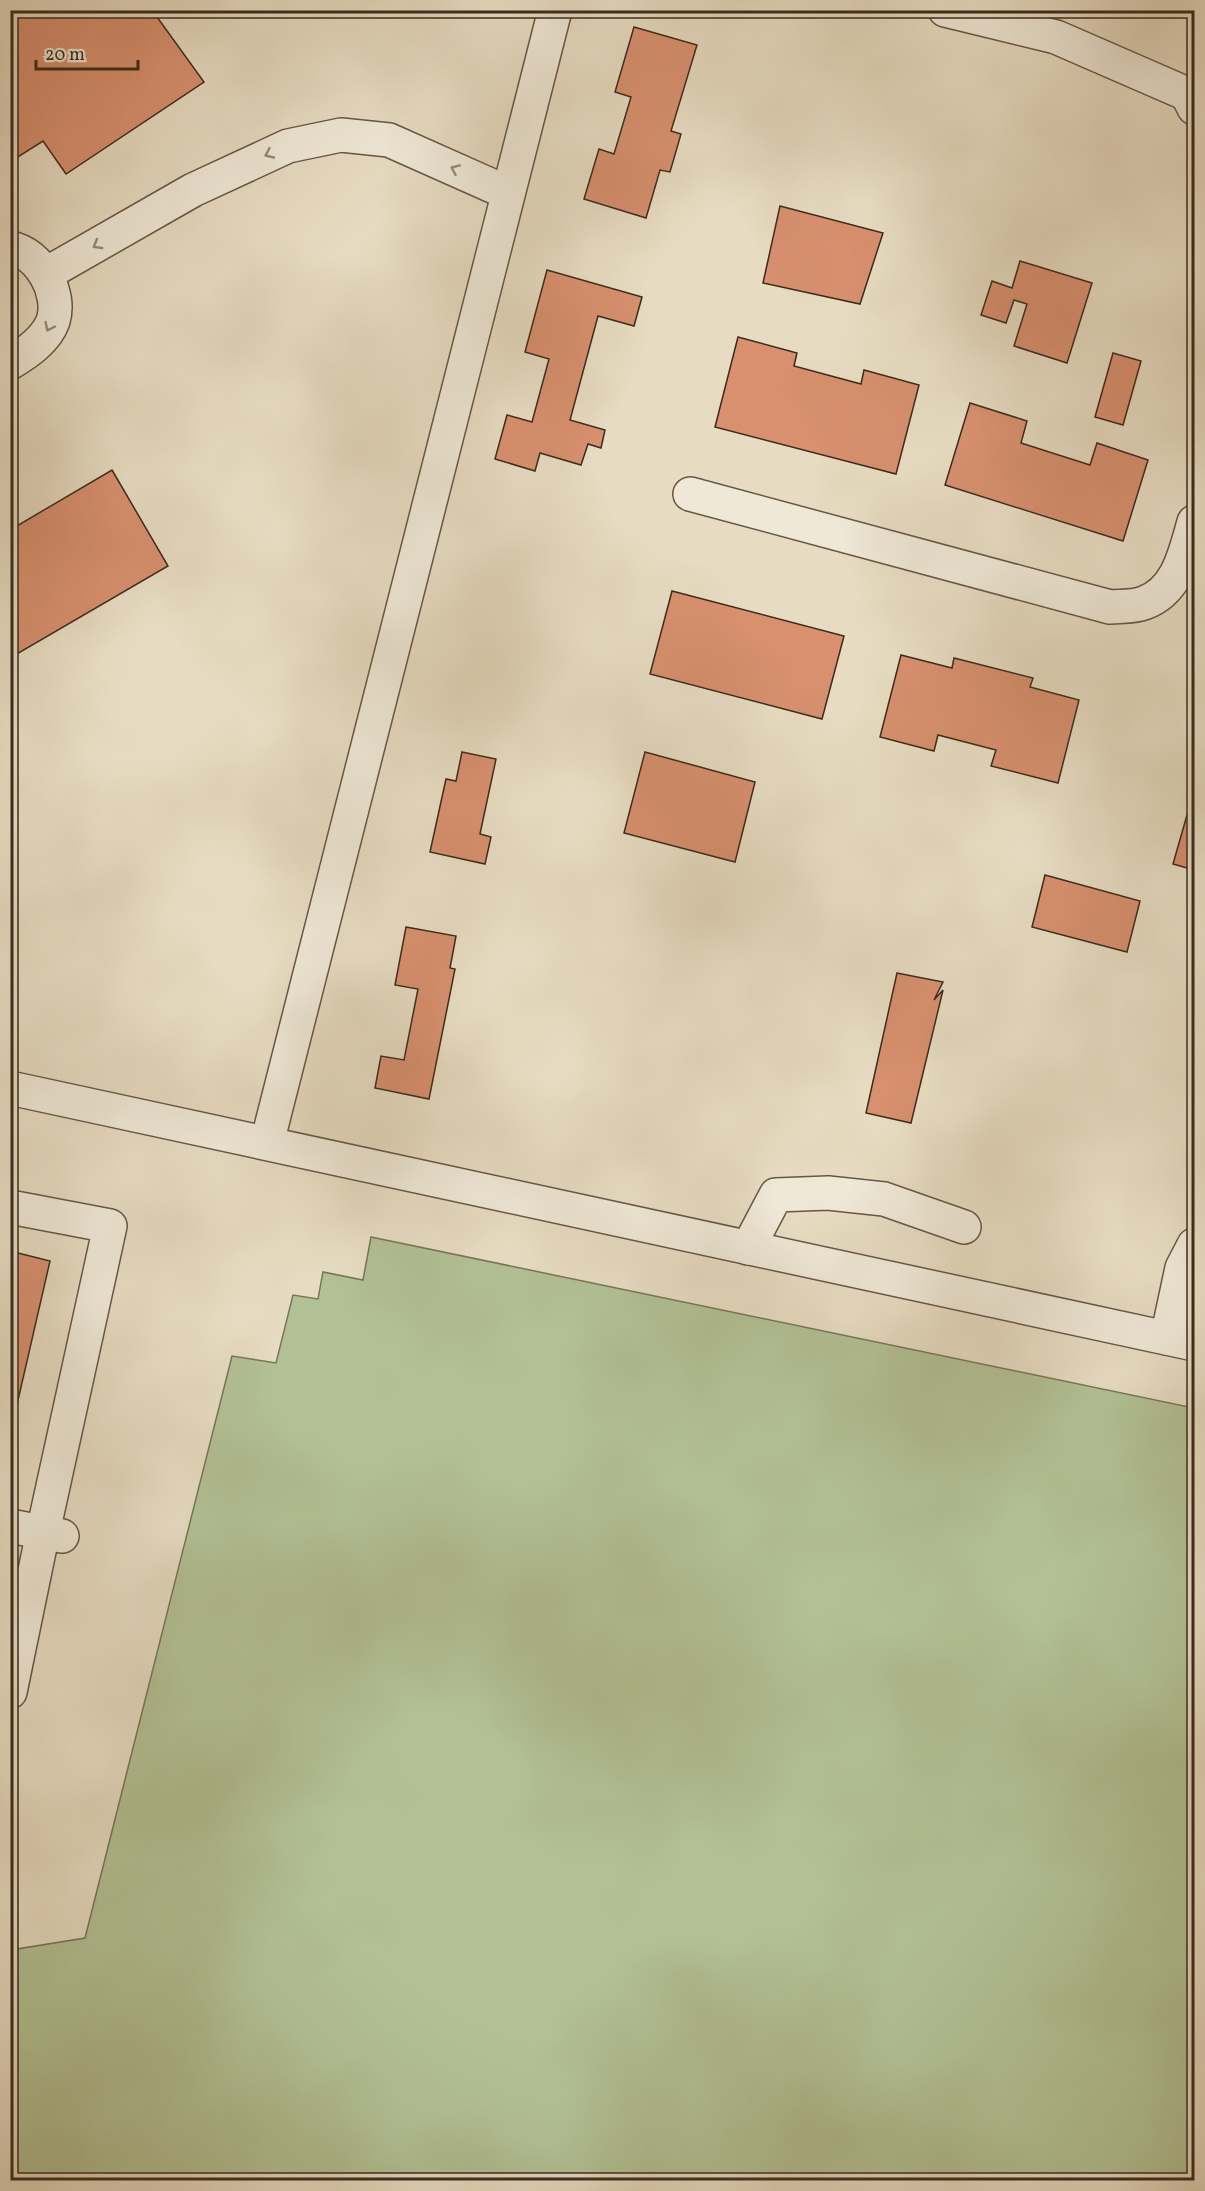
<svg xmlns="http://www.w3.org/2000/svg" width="1205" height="2191" font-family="Vollkorn,serif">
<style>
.green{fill:#b2c195;stroke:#767659;stroke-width:1.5}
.building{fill:#d8906f;stroke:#3b2b1d;stroke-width:1.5}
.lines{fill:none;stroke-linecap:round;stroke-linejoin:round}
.minor-casing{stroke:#665746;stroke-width:36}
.minor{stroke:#efe8d7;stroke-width:33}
.oneway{stroke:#958a7a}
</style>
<rect width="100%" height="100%" fill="#e7dcc2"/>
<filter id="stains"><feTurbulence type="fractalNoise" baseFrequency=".00333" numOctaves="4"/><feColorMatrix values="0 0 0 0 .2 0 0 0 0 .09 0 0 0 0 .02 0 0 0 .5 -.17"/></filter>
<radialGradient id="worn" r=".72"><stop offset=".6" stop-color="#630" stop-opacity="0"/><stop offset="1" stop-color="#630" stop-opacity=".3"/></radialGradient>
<path class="green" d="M371,1237L1194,1408V2180H11V1950L85,1938L232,1356L276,1363L293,1295L318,1299L323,1272L363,1280Z"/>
<g class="building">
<path d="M10,10H152L204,82L66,174L43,141L10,162Z"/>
<path d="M634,27L697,45L671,131L681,134L670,172L660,170L646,218L584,199L599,149L614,154L631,97L615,92Z"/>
<path d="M780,206L883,233L860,304L763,283Z"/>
<path d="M1020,261L1092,283L1067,363L1014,346L1027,304L1014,300L1006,323L981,315L992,281L1012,288Z"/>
<path d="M547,270L642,297L634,326L598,316L570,420L605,430L601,448L588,444L581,465L540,453L535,471L495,459L507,415L532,422L549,359L525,352Z"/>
<path d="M738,337L797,353L794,366L861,384L864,370L919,385L896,474L715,427Z"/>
<path d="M1113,353L1141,361L1123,425L1095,417Z"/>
<path d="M970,403L1027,421L1021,443L1090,465L1097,443L1148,460L1123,541L945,485Z"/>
<path d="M112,470L168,566L10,658V530Z"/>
<path d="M672,591L844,636L822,719L650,674Z"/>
<path d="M901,655L952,668L954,658L1033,678L1030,687L1079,700L1058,783L991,766L996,750L938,735L934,751L880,737Z"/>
<path d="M462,752L496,759L480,834L491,837L485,864L430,852L446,779L456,781Z"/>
<path d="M645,752L755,782L735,862L624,833Z"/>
<path d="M1187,815L1194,817V870L1173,864Z"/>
<path d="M1045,875L1140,901L1127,952L1032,927Z"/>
<path d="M406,927L456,936L450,968L455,969L429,1099L375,1088L381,1056L404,1060L418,989L395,985Z"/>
<path d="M897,973L943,982L934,1000L943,990L911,1123L866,1113Z"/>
<path d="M10,1251L50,1261L10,1435Z"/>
</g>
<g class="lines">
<g class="minor-casing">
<g id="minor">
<path d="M945,10L1056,37L1187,94L1194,108"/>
<path d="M10,248C40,253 62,293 53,321C46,340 27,353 10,363"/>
<path d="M46,274L193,190L288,146L341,135L389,140L508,193"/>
<path d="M690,494L1110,607C1121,606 1134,607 1144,603C1178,591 1185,553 1194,522"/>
<path d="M10,1088L1194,1344"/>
<path d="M267,1143L555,10"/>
<path d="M10,1207L110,1226L43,1532L10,1692"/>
<path d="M748,1248L776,1195L828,1193L884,1199L964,1227"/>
<path d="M1167,1338L1182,1268L1194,1245"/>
<path d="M10,1526L62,1536"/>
</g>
</g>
<use href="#minor" class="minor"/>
</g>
<defs><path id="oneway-chevron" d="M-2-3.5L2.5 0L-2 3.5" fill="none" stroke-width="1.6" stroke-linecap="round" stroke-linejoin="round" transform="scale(1.5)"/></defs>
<g class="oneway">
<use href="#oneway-chevron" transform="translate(269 154) rotate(155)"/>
<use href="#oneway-chevron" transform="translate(455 169) rotate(-156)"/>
<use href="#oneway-chevron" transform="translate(97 245) rotate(150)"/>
<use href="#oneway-chevron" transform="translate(49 327) rotate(115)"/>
</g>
<rect width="1205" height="2191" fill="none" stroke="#e7dcc2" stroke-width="36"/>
<rect x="12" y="12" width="1181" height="2167" fill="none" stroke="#3b2b1d" stroke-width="3"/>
<rect x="18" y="18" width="1169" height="2155" fill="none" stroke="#3b2b1d" stroke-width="1.5"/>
<path d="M36 60v9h102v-9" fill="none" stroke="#3b2b1d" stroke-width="3"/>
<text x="45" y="60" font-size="18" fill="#3b2b1d" stroke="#efe8d7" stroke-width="4.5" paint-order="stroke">20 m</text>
<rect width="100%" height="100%" filter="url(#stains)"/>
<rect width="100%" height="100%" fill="url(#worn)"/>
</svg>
